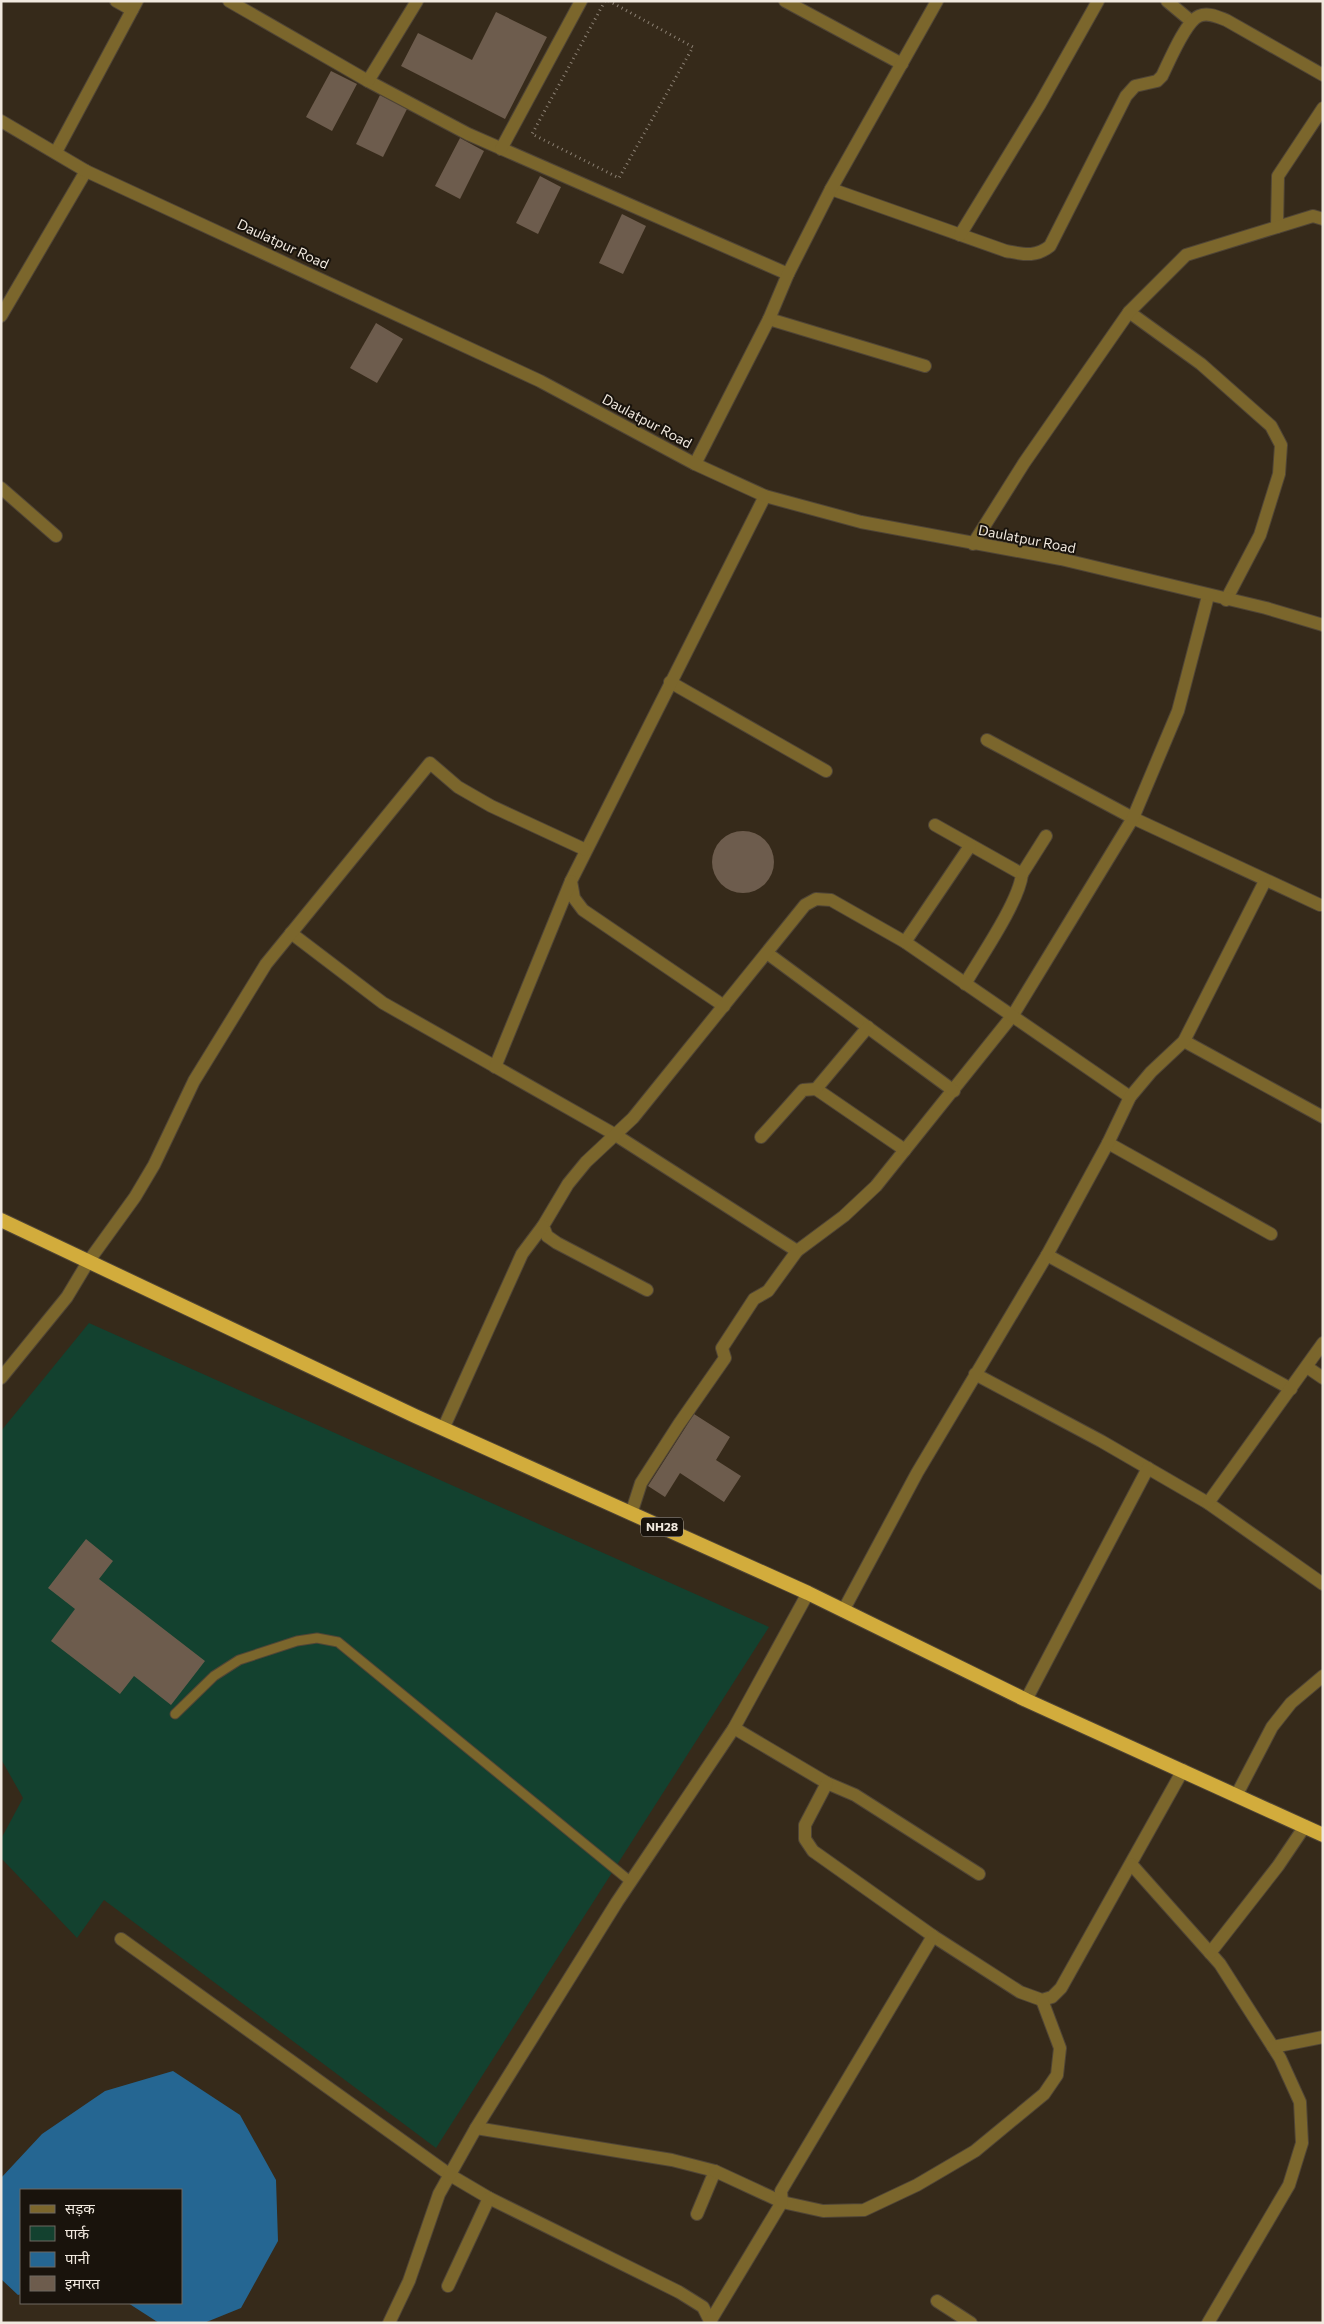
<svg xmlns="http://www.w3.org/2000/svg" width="1324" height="2324" font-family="Commissioner,'Noto Sans Devanagari',sans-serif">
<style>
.green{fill:#13412f}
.water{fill:#256692}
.building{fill:#6d5c4d}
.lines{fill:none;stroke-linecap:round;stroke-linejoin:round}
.service-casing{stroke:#504536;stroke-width:11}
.minor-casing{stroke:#504536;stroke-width:14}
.tertiary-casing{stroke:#504536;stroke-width:14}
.trunk-casing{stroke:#504536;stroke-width:16}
.path{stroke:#8d8275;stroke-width:3;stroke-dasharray:1 4;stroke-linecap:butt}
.service{stroke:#7b662c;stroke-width:9}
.minor{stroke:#7b662c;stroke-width:12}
.tertiary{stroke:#7b662c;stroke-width:12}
.trunk{stroke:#d2ac3c;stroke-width:14}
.labels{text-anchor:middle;stroke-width:4;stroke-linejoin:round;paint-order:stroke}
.shield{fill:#19130c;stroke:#b0a9a0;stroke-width:1}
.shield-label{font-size:12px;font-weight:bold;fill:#f1e9df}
.street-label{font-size:14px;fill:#f1e9df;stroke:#19130c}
</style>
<rect width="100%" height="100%" fill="#362a1a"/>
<path class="green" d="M89,1323L769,1627L436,2148L104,1900L77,1938L1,1858V1839L23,1798L1,1759V1431Z"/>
<path class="water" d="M173,2071L240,2115L276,2180L278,2241L241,2308L204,2323H159L128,2303H181V2190H21V2294L18,2295L1,2279V2178L42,2134L105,2091Z"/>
<g class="building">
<path d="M496,12L547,37L505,119L401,66L418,33L472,60Z"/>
<path d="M331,71L357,84L332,131L306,117Z"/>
<path d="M380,95L407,109L383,157L356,144Z"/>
<path d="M460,138L484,151L460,199L435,186Z"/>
<path d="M540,176L561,187L538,234L516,223Z"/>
<path d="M622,214L646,226L623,274L599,263Z"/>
<path d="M376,323L403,339L377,383L350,368Z"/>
<circle cx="743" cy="862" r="31"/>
<path d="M694,1414L730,1437L716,1460L741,1476L724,1502L680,1473L665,1497L648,1486Z"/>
<path d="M86,1539L113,1561L99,1579L205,1661L171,1705L134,1676L120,1694L51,1641L75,1609L48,1588Z"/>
</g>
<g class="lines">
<g class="service-casing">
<path id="service" d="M175,1714L214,1676L239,1660L297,1641L317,1638L338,1642L631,1882"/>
</g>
<g class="minor-casing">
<g id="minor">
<path d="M116,1L132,10"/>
<path d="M229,1L368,81L468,134L788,274"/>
<path d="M785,1L902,64"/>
<path d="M1167,1L1191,21"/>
<path d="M368,81L417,1"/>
<path d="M501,149L581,1"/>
<path d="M56,152L137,1"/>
<path d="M831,189L1006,251C1023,254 1035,258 1050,246L1126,96L1135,86L1157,81L1162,76C1169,62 1185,22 1199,16C1208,12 1218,17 1226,20L1323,75"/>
<path d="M1277,227L1278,176L1323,108"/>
<path d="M960,235L1040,104L1098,1"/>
<path d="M1129,312L1201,364L1271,426L1281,445L1279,474L1260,535L1226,600"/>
<path d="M1,316L86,171"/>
<path d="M769,319L925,366"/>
<path d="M695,464L769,319L788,274L831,189L937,1"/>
<path d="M1,488L56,536"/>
<path d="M973,544L1024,463L1129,312L1186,255L1313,216L1323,219"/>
<path d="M670,682L826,771"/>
<path d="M987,740L1133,818L1320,905"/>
<path d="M935,825L1022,874C1019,902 980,958 965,984"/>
<path d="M1022,874L1046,836"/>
<path d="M291,933L383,1003L614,1134L797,1251L844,1216L876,1186L1013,1015L1133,818L1178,711L1208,596"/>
<path d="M905,942L970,846"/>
<path d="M767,953L954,1091"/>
<path d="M724,1006L583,910L574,898L571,881L765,496"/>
<path d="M1184,1041L1323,1117"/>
<path d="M495,1067L571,881"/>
<path d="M816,1089L905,1150"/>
<path d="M761,1137L803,1090L816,1089L868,1027"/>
<path d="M1108,1143L1271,1234"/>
<path d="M1047,1255L1291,1389"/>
<path d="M647,1290L557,1243L547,1236L543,1226L568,1184L586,1162L633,1118L805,905L816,899L831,900L905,942L1130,1097"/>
<path d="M1307,1367L1323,1378"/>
<path d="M975,1374L1101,1441L1208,1503L1323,1584"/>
<path d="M1,1378L67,1297L88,1262L135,1197L154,1165L194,1081L266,964L430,763L458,787L491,806L586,850"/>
<path d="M443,1429L522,1254L543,1226"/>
<path d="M1208,1503L1323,1343"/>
<path d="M631,1514L641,1483L679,1424L725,1358L722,1348L754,1299L768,1291L797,1251"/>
<path d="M843,1611L917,1473L1047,1255L1108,1143L1130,1097L1151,1072L1184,1041L1265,881"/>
<path d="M1026,1700L1148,1468"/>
<path d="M734,1728L827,1783L855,1795L979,1874"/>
<path d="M827,1783L805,1825V1839L813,1851L933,1936L1020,1992L1042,2000L1052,1997L1061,1988L1183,1770"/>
<path d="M1236,1796L1272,1727L1291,1703L1323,1676"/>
<path d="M1131,1864L1220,1964L1280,2058L1300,2102L1302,2143L1289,2185L1208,2323"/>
<path d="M121,1939L450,2175L489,2198L679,2292L703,2307L711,2323"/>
<path d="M1210,1953L1278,1866L1305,1826"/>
<path d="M1273,2047L1323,2037"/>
<path d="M476,2128L672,2160L715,2171L697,2214"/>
<path d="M715,2171L782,2202L823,2211L864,2210L917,2185L975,2151L1044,2094L1057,2075L1060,2048L1042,2000"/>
<path d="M448,2286L489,2198"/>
<path d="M937,2301L971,2323"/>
<path d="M711,2320L782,2202L781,2191L933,1936"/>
<path d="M389,2323L409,2281L439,2194L476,2128L617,1902L734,1728L808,1593"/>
</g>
</g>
<g class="tertiary-casing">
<path id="tertiary" d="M1,121L86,171L540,381L695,464L765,496L861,522L1061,559L1266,608L1323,625"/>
</g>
<g class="trunk-casing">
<path id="trunk" d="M1,1220L415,1416L808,1593L1026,1700L1323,1835"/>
</g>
<path class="path" d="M605,1L532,134L619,178L693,47L609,1"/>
<use href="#service" class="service"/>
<use href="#minor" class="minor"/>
<use href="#tertiary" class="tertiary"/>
<use href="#trunk" class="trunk"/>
</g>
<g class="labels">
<rect class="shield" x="641" y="1517.5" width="42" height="19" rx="4"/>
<g class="shield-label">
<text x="662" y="1531">NH28</text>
</g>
<g class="street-label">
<text transform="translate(283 244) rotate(25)" y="5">Daulatpur Road</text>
<text transform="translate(647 421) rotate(28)" y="5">Daulatpur Road</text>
<text transform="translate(1027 539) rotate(11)" y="5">Daulatpur Road</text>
</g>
</g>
<rect width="1324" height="2324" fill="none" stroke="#f1e9df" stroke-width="5"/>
<rect x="20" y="2189" width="162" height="115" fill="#19130c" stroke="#6f6960"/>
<rect x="30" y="2205" width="25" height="8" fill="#7b662c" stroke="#6f6960"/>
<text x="65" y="2214" font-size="15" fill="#f1e9df">सड़क</text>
<rect x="30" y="2226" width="25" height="15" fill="#13412f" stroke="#6f6960"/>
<text x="65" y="2239" font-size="15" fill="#f1e9df">पार्क</text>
<rect x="30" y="2252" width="25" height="15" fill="#256692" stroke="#6f6960"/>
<text x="65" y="2264" font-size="15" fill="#f1e9df">पानी</text>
<rect x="30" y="2276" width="25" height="15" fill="#6d5c4d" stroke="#6f6960"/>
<text x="65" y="2289" font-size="15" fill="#f1e9df">इमारत</text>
</svg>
